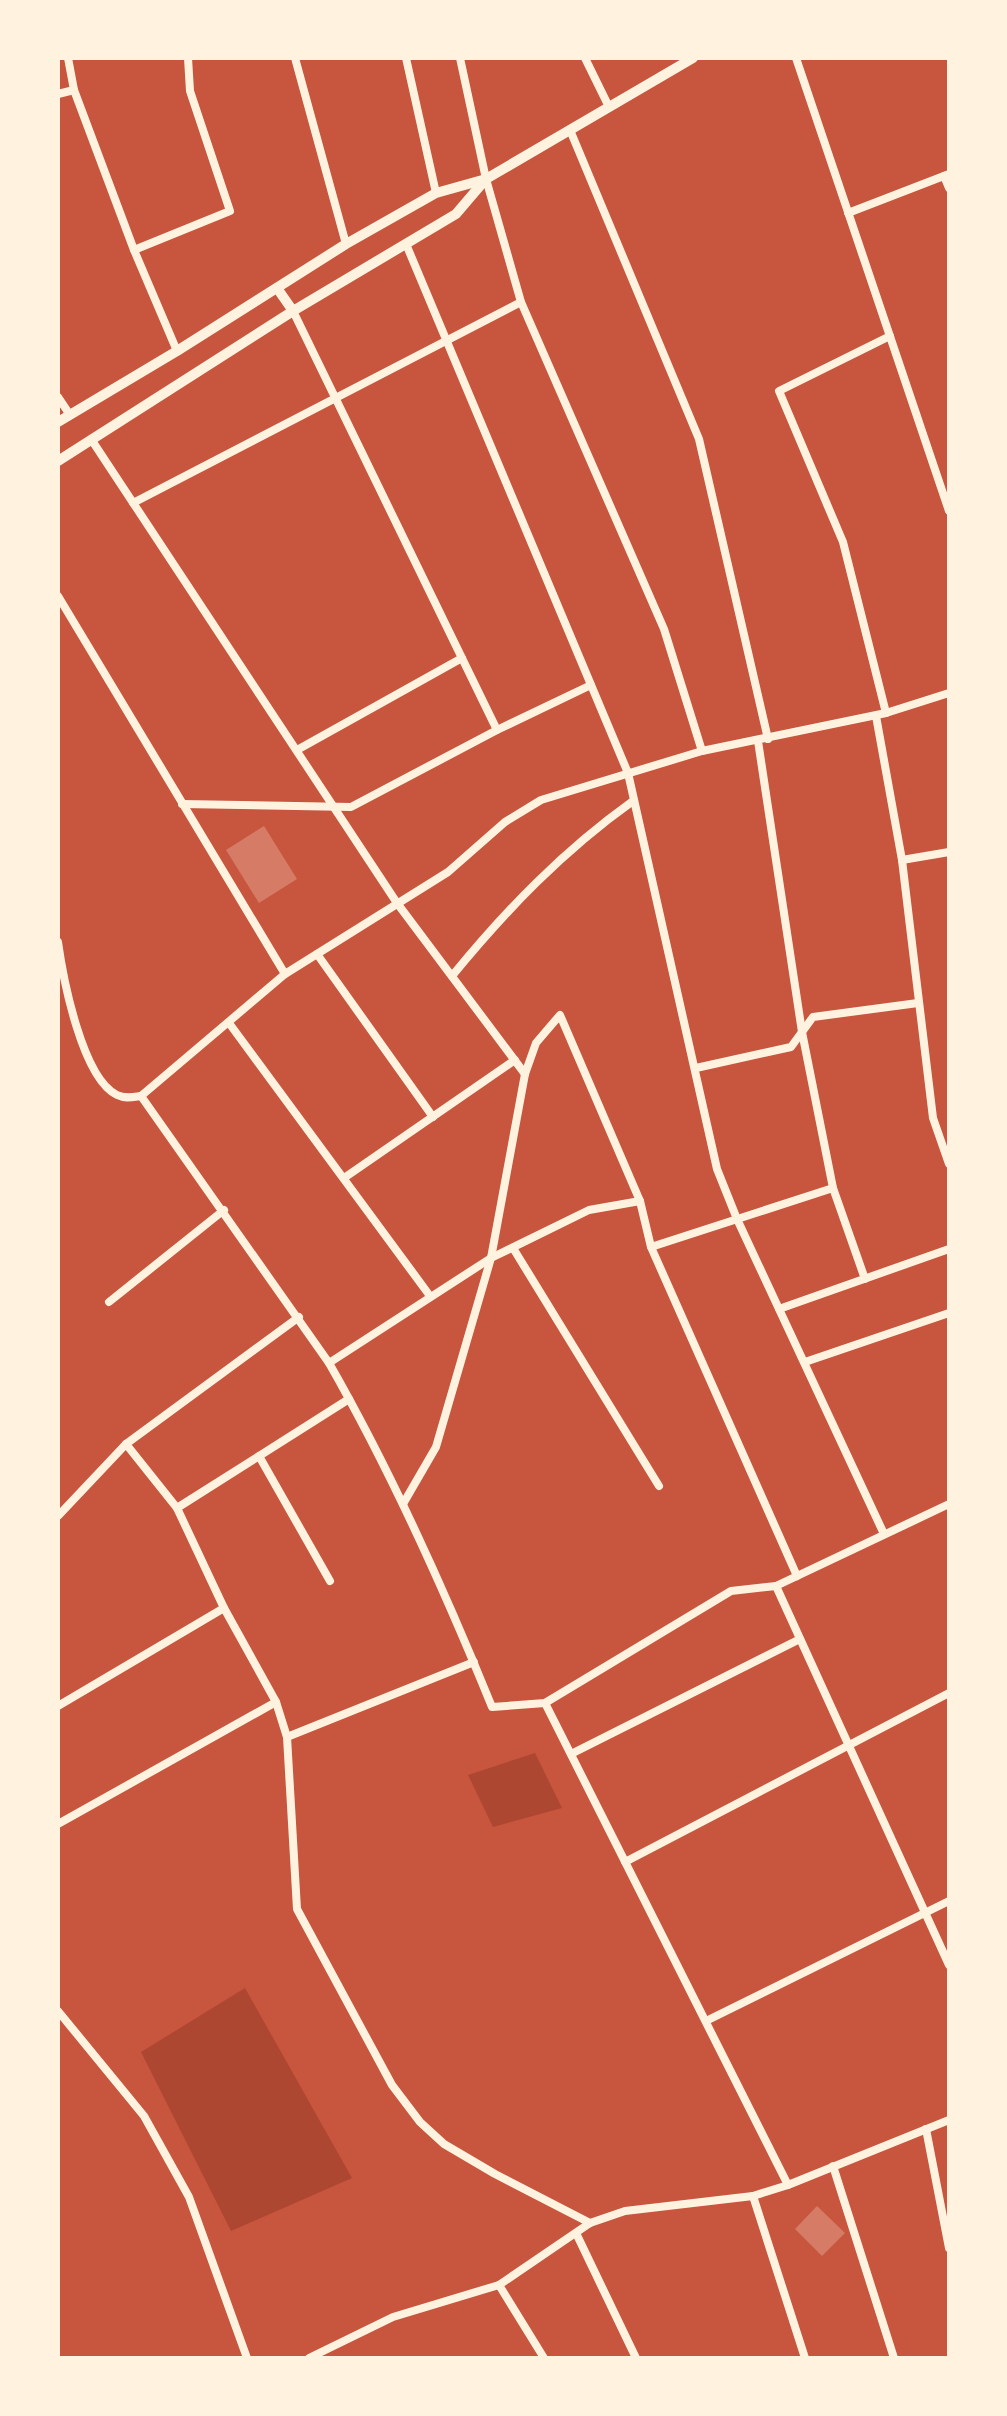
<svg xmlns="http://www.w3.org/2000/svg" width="1007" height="2416" font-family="Signika,sans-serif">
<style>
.green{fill:#ae4732}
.building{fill:#d67c66}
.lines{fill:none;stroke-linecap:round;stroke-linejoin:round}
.minor{stroke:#fff3e0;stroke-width:8}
.tertiary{stroke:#fff3e0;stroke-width:10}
</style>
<rect width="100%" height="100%" fill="#c8553d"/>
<g class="green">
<path d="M535,1753L562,1808L493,1827L468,1775Z"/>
<path d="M245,1988L352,2178L231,2231L141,2052Z"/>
</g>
<g class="building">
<path d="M264,826L297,879L259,903L226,850Z"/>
<path d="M817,2206L845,2233L822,2256L795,2229Z"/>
</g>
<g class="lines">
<g class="minor">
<path d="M68,58L74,90L134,250L177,351"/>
<path d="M295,58L346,244"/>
<path d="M406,58L436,193"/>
<path d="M460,58L486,179L521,302L664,629L702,751"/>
<path d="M585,58L609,107"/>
<path d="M796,58L949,511"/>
<path d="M58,94L74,90"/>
<path d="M570,130L699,439L768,739"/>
<path d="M944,176L949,188"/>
<path d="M848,213L949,174"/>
<path d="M406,244L628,773L717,1169L737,1219L884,1534"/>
<path d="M134,250L230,211L190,91L188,58"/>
<path d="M293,311L497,730"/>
<path d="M58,397L70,415"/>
<path d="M91,439L397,903L525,1074"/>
<path d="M133,503L521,302"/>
<path d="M58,596L285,974"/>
<path d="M886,713L843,542L779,391L890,336"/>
<path d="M876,716L902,860L933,1118L949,1164"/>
<path d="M758,741L802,1032L833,1188L865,1279"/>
<path d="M297,750L462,658"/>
<path d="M182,804L351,807L497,730L591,685"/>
<path d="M902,860L949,852"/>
<path d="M58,942C63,978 82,1078 117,1095C125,1099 133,1097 141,1096"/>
<path d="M317,954L433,1117"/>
<path d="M452,976C506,910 563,851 633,801"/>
<path d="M229,1023L430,1296"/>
<path d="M696,1068L791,1047L813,1017L918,1003"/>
<path d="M141,1096L329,1363C392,1473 444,1589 492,1707L545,1703L731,1591L776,1586L949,1504"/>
<path d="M141,1096L285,974L448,872L505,822L541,800L702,751L886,713L949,693"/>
<path d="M344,1178L515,1060"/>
<path d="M651,1247L833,1188"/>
<path d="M513,1248L659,1486"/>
<path d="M109,1302L224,1210"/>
<path d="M779,1309L949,1249"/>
<path d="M805,1362L949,1313"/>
<path d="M329,1363L491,1258L589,1210L640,1201"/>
<path d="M126,1444L177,1508L224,1608L276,1702L287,1737L297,1909L392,2085L420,2122L444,2144L495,2174L590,2223"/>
<path d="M259,1456L330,1581"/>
<path d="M403,1504L436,1447L491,1258L525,1074L536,1043L560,1015L640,1201L651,1247L797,1576"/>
<path d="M177,1508L349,1399"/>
<path d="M58,1516L126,1444L299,1317"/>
<path d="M776,1586L949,1965"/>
<path d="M545,1703L788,2185"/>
<path d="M58,1706L224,1608"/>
<path d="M287,1737L474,1662"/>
<path d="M571,1754L800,1639"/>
<path d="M58,1824L276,1702"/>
<path d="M625,1862L949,1693"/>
<path d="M58,2011L144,2116L189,2197L247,2358"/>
<path d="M706,2021L949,1901"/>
<path d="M926,2129L949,2248"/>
<path d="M833,2166L894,2358"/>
<path d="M753,2196L805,2358"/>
<path d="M576,2233L636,2358"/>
<path d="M499,2285L544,2358"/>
<path d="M309,2358L393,2317L499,2285L590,2223L625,2211L753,2196L788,2185L949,2120"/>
</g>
<g class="tertiary">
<path d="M277,288L293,311"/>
<path d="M58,422L177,351L346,244L436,193L486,179L693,58"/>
<path d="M58,461L293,311L456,214L485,180"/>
</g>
</g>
<rect width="1007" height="2416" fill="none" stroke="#fff3e0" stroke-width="120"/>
</svg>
